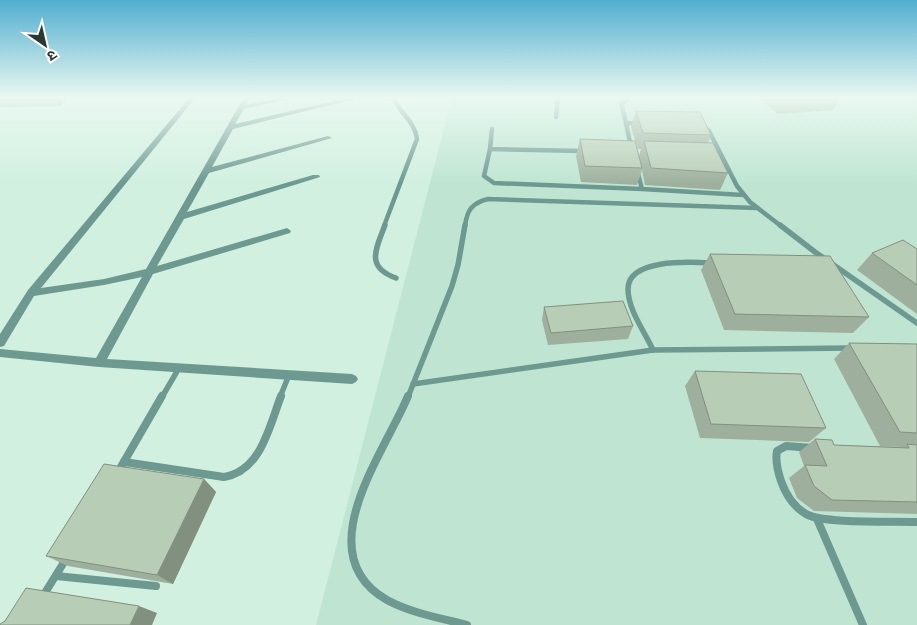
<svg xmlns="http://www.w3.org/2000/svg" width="917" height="625" font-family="Overpass,'Noto Sans Devanagari',sans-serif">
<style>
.built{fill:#bfe5d2}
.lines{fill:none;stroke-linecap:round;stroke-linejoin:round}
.lane-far2{stroke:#6d9991;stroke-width:4.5}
.lane-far1{stroke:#6d9991;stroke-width:5.5}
.lane{stroke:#6d9991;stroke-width:8}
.street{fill:#6d9991;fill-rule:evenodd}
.wall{fill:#9eb09d}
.shaded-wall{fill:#81907f}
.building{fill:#b8cdb6;stroke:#81907f}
</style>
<rect width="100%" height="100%" fill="#d1f0e0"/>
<path class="built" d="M452,97H917V625H316Z"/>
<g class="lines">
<g class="lane-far2">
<path d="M556,117L558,97"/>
<path d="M626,123L621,103L628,100"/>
<path d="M704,127L709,131L737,186L750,202L781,226"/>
<path d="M492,129L490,149L583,151"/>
<path d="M631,147L626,123H640"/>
<path d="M490,149L484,176L494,183L642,189"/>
<path d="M637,170L642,189L743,195"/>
<path d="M384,226L417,139C415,121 399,113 393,97"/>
<path d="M465,226C467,210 472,203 488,199L757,208"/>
</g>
<g class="lane-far1">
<path d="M385,225C376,249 365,267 396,278"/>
<path d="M780,225L815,252L917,323"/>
<path d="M653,350C645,332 628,310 628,289C628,258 691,262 712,263"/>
<path d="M413,384L653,350L851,348"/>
<path d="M162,397L179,368"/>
<path d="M280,397L289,375"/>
<path d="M408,397L452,286L458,265L465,225"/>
</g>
<g class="lane">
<path d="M408,396C385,452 306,554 387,600C411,613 440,618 467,625"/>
<path d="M813,448L786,446L777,451C775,461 778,472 781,481C786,495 794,507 806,514C822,524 895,521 917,522"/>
<path d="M124,462L224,477C261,471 269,427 281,396"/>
<path d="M118,472L162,396"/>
<path d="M817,519L863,625"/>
<path d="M56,576L156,586"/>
<path d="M43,596L66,559"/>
</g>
<path class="street" d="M190,97H196L41,288L104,279L146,269L244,97H250L246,105L283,97H295L244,109L235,124L352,97H363L233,129L212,167L328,136L332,138L209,173L187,212L313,175H319L320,177L184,219L157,266L287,228L291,231L290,233L153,274L107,359L352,374L356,376L358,379L356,382L352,384L99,367L0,357V349L96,358L142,277L104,285L34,296L4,346L0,347V334L28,290Z"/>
</g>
<g class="wall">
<path d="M0,97H68L60,106L0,107Z"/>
<path d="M758,97H840L833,110L778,114Z"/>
<path d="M636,111L711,135L708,143L728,173L720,190L645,185L642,170L637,185L581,182L576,156L580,139L639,156L641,149H638L631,127Z"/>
<path d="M917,249V314L857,270L872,253Z"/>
<path d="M710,254L869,317L853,333L724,330L701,270Z"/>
<path d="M544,307L633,326L628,339L548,345L542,320Z"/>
<path d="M849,343L917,344V514L814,511L797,498L789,478L804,466L799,452L815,439L834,445L901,447L880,446L834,359Z"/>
<path d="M695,371L826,428L809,442L700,438L685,386Z"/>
<path d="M204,479L216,492L173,584L68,566L46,556Z"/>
</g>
<g class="shaded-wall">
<path d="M54,97H68L60,106Z"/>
<path d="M204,479L216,492L173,584L157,575Z"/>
<path d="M139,606L157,613L152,625H130Z"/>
</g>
<g class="building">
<path d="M784,97H804L786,98Z"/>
<path d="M636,111L700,112L711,135L643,133Z"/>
<path d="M580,139L635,141L642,168L585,166Z"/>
<path d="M644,141L713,143L728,173L651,168Z"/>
<path d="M903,240L917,249V285L872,253Z"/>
<path d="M710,254L830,256L869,317L735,314Z"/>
<path d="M623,301L633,326L551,333L544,307Z"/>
<path d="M849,343L917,344V433L900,432Z"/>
<path d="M695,371L801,374L826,428L711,424Z"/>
<path d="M815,439L832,440L834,445L909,448L907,444L917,445V502L832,500L814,486L805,465L827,466Z"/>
<path d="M104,464L204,479L157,575L46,556Z"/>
<path d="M26,588L139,606L130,625H0V624L5,621Z"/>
</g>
<linearGradient id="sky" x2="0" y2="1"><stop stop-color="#51aed0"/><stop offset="0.53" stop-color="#eaf8f1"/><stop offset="1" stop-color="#eaf8f1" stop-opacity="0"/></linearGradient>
<rect width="917" height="184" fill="url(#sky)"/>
<g transform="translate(45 45) rotate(146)" stroke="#ffffff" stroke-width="4" paint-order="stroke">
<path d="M0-4L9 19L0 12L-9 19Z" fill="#2b3831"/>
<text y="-8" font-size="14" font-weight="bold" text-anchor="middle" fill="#2b3831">उ</text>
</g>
</svg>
